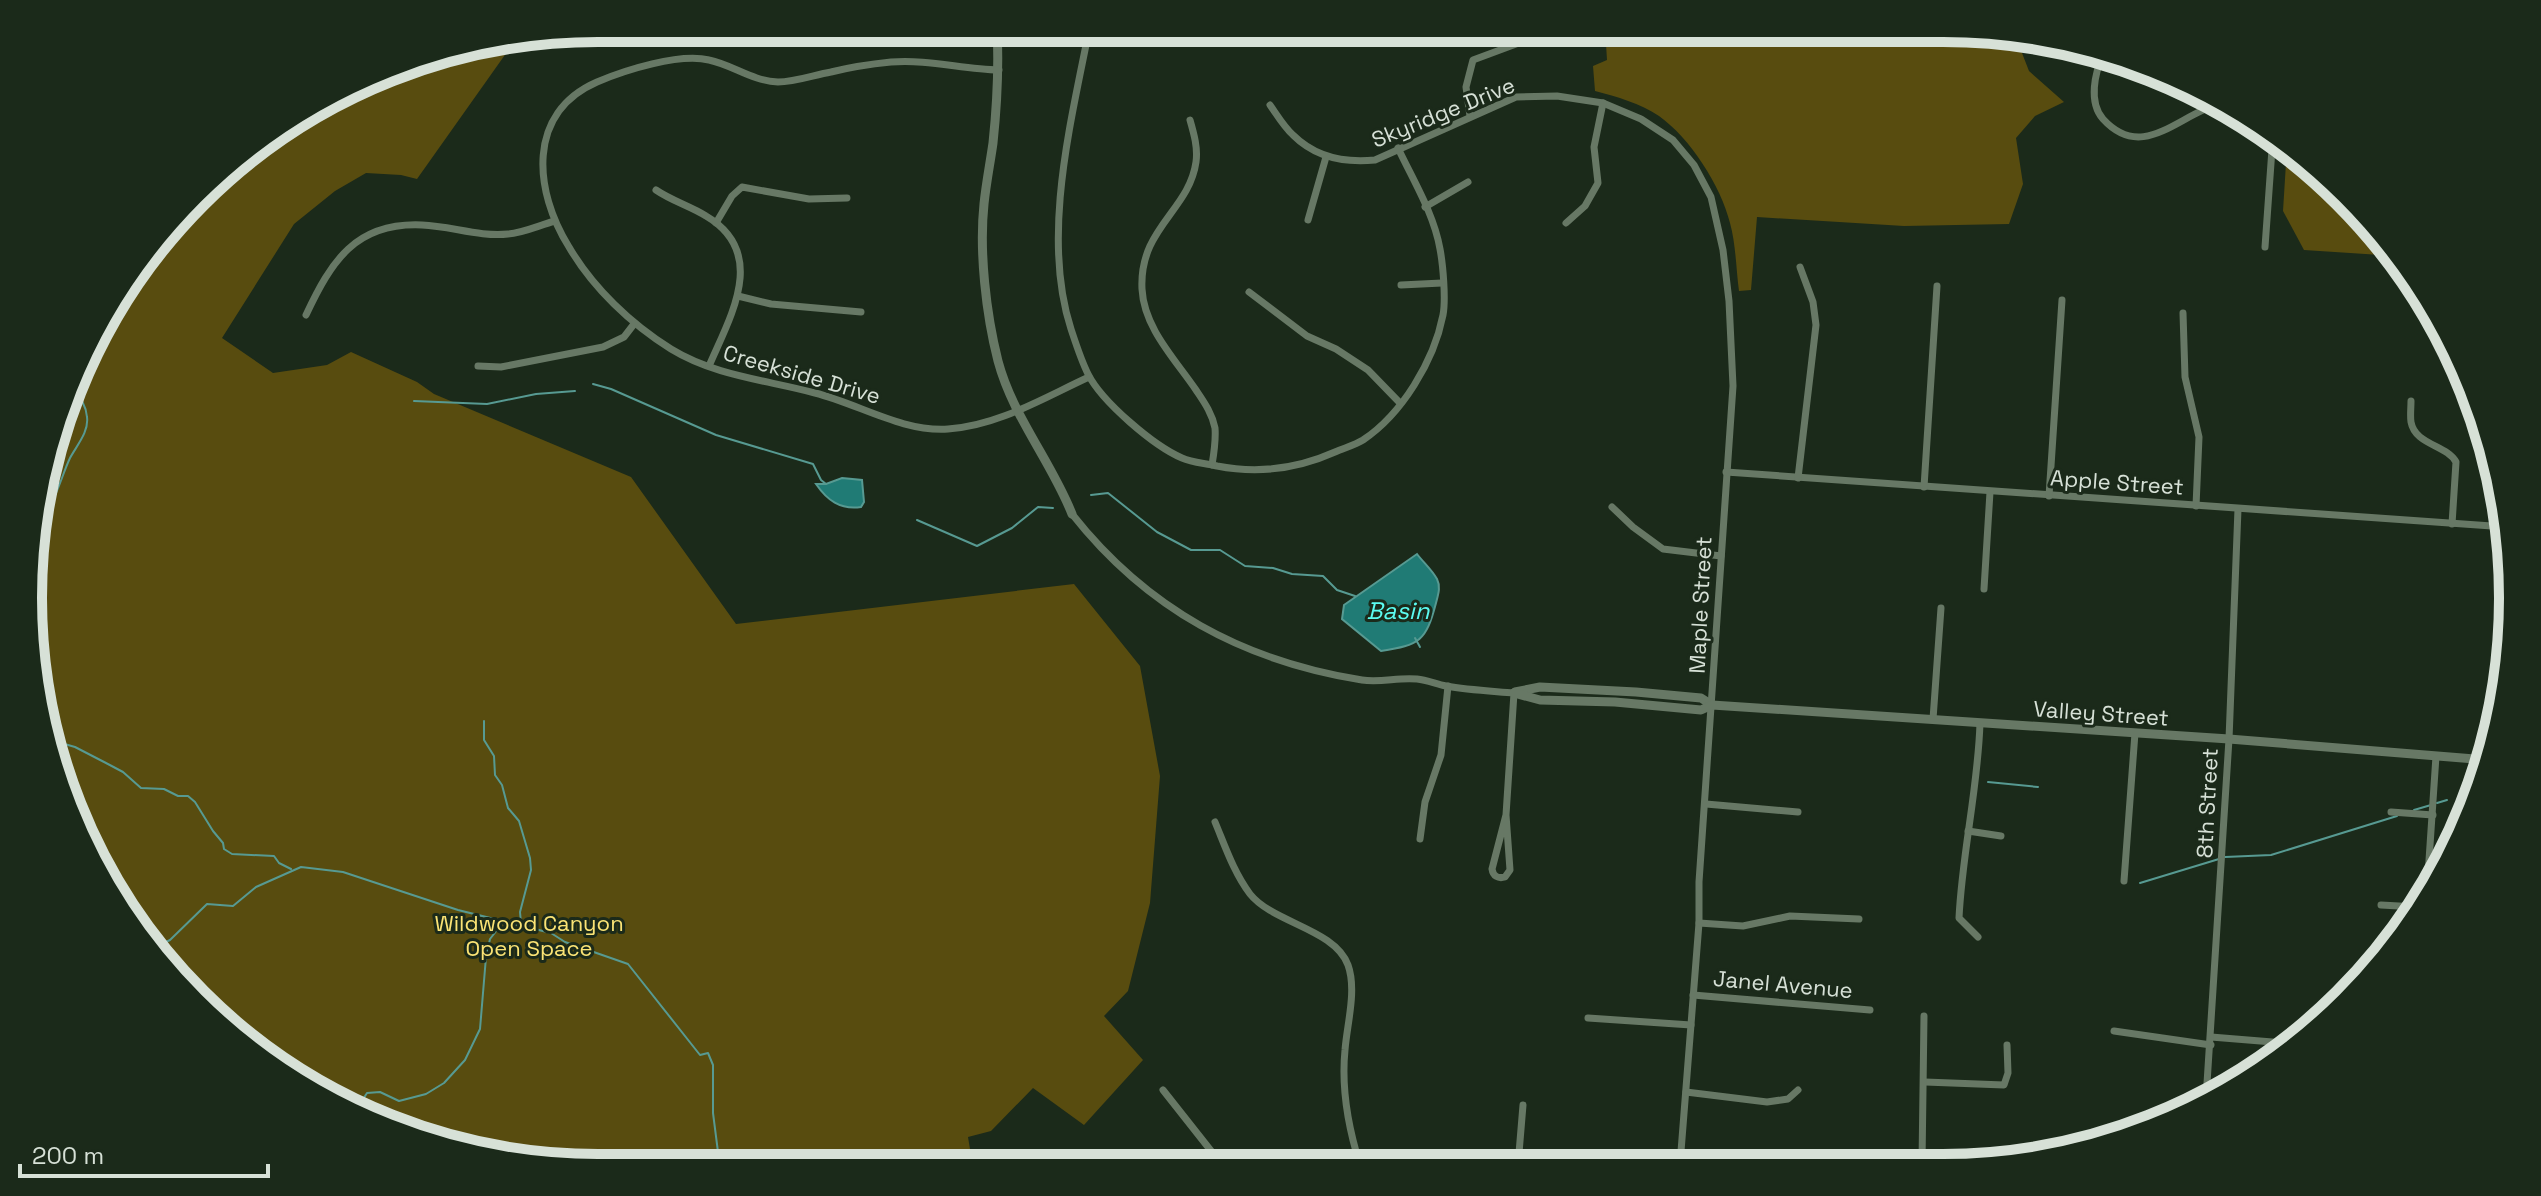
<svg xmlns="http://www.w3.org/2000/svg" width="2541" height="1196" font-family="'Space Grotesk',sans-serif">
<style>
.green{fill:#584c0f}
.water{fill:#207b75;stroke:#579a92;stroke-width:2}
.lines{fill:none;stroke-linecap:round;stroke-linejoin:round}
.stream{stroke:#579a92;stroke-width:2}
.minor{stroke:#677865;stroke-width:7}
.tertiary{stroke:#677865;stroke-width:9}
.labels{text-anchor:middle;stroke-width:6;stroke-linejoin:round;paint-order:stroke}
.street-label{font-size:22px;fill:#d7e1d7;stroke:#1b2a1a}
.park-label{font-size:22px;fill:#fbe475;stroke:#1b2a1a}
.water-label{font-size:24px;font-style:italic;fill:#5bfbf0;stroke:#1b2a1a}
.rim{fill:none;stroke:#d7e1d7;stroke-width:10}
</style>
<rect width="100%" height="100%" fill="#1b2a1a"/>
<g class="green">
<path d="M1605,28H1943L2015,35L2029,71L2064,102L2035,116L2016,138L2023,184L2009,224L1904,226L1757,217L1751,290L1739,291C1736,269 1736,245 1730,223C1721,186 1690,138 1659,116C1640,103 1617,97 1595,91L1593,66L1607,60Z"/>
<path d="M514,42L417,179L401,175L366,173L335,191L294,224L222,338L273,373L327,365L351,352L417,382L434,394L631,477L736,624L1074,584L1140,666L1160,776L1150,903L1128,991L1104,1016L1143,1060L1084,1125L1033,1088L991,1131L968,1137L973,1167L598,1168L486,1157L379,1124L222,1026L146,945L87,851L33,673L39,486L71,380L124,282L251,146L414,58Z"/>
<path d="M2287,147L2346,195L2396,256L2304,250L2283,211Z"/>
</g>
<g class="water">
<path d="M842,478L862,480L864,502L861,507C840,510 827,500 816,484H826Z"/>
<path d="M1417,554C1423,562 1432,570 1437,579C1441,587 1438,595 1436,603C1426,641 1420,645 1381,651L1342,619L1344,605Z"/>
</g>
<g class="lines">
<g class="stream">
<path d="M593,384L611,389L716,435L813,464L821,480L826,484"/>
<path d="M414,401L487,404L536,394L575,391"/>
<path d="M1091,495L1108,493L1157,532L1191,550H1220L1245,566L1273,568L1292,574L1323,576L1337,590L1355,596"/>
<path d="M38,520C56,504 60,479 70,458C77,445 89,432 87,417C86,403 77,394 70,384"/>
<path d="M917,520L977,546L1012,528L1038,507L1053,508"/>
<path d="M1415,638L1420,647"/>
<path d="M484,721V740L494,756L495,775L502,785L508,808L519,821L530,858L531,870L520,912L521,923"/>
<path d="M54,741L75,747L106,763L123,772L141,788L164,789L178,796H188L195,802L213,831L223,843L224,849L232,854L274,856L279,863L291,869"/>
<path d="M1988,782L2038,787"/>
<path d="M2437,803L2447,800"/>
<path d="M2414,810L2431,805"/>
<path d="M2225,857L2271,855L2397,816"/>
<path d="M2140,883L2219,859"/>
<path d="M150,950L170,940L207,904L233,906L256,887L301,867L343,872L458,910L551,933L565,942L628,964L700,1055L708,1053L713,1065V1113L718,1152L728,1168"/>
<path d="M356,1110L367,1093L380,1092L399,1101L426,1094L444,1083L465,1060L480,1029L486,957L490,939L504,921"/>
</g>
<g class="minor">
<path d="M1089,30C1071,122 1041,237 1071,329C1076,344 1081,360 1088,374C1102,402 1154,446 1182,458C1193,463 1206,463 1217,466C1258,474 1297,469 1335,452C1344,448 1355,445 1363,440C1402,414 1434,361 1443,315C1446,299 1443,265 1440,249C1434,214 1413,180 1398,148"/>
<path d="M2103,54C2095,73 2088,102 2103,119C2144,164 2181,111 2222,104"/>
<path d="M999,70C962,69 927,59 891,62C871,64 851,67 831,72C814,75 795,82 778,82C752,81 733,65 709,60C679,53 625,70 597,82C526,113 534,191 569,247C593,288 631,324 671,349C715,376 767,380 815,393C859,404 902,432 948,429C998,426 1045,397 1089,377"/>
<path d="M1270,105C1277,115 1284,127 1293,135C1315,157 1345,163 1375,160L1516,97L1557,96L1603,103L1641,119L1673,140L1694,165L1711,197L1723,250L1729,301L1733,386L1699,882V923L1680,1164"/>
<path d="M1470,116L1466,87L1473,60L1527,40"/>
<path d="M1190,120C1194,134 1198,148 1196,162C1189,211 1139,228 1142,289C1144,328 1175,359 1196,390C1204,402 1212,413 1215,428C1216,440 1214,453 1212,465"/>
<path d="M656,190C672,201 690,206 706,216C769,253 730,317 709,366"/>
<path d="M1425,207L1468,182"/>
<path d="M1308,220L1326,157"/>
<path d="M716,223L732,196L742,187L809,199L847,198"/>
<path d="M1566,223L1585,206L1598,183L1594,147L1603,103"/>
<path d="M2265,247L2273,135"/>
<path d="M1401,285L1442,283"/>
<path d="M1249,292L1307,336L1336,349L1368,370L1400,403"/>
<path d="M738,296L771,304L861,312"/>
<path d="M2183,313L2185,377L2199,437L2196,506"/>
<path d="M306,315C331,262 355,222 422,225C451,226 479,237 508,234C523,233 540,225 555,221"/>
<path d="M478,366L501,367L603,347L624,337L634,324"/>
<path d="M2411,401C2411,408 2410,416 2411,422C2415,445 2447,445 2456,462L2452,524"/>
<path d="M1726,472L2506,527"/>
<path d="M1798,478L1816,325L1813,302L1800,267"/>
<path d="M1924,487L1937,286"/>
<path d="M2049,496L2062,300"/>
<path d="M1612,507L1633,527L1663,549L1721,556"/>
<path d="M1072,514C1147,609 1243,661 1362,680C1381,683 1398,677 1417,679C1427,680 1436,684 1446,686C1468,690 1491,691 1514,693L1506,815L1510,870L1505,877C1498,879 1493,876 1492,869L1506,815"/>
<path d="M1984,589L1990,492"/>
<path d="M1933,719L1941,608"/>
<path d="M1706,804L1798,812"/>
<path d="M2391,812L2433,815"/>
<path d="M1215,822C1225,846 1234,873 1250,894C1273,923 1335,929 1348,965C1357,990 1347,1024 1345,1050C1341,1090 1348,1127 1360,1165"/>
<path d="M1968,831L2001,836"/>
<path d="M1420,839L1425,802L1441,755L1448,686"/>
<path d="M2124,881L2135,733"/>
<path d="M2427,890L2436,756"/>
<path d="M2381,905L2417,907"/>
<path d="M1699,923L1743,926L1790,916L1859,919"/>
<path d="M1978,937L1959,918C1962,853 1978,789 1980,723"/>
<path d="M1693,995L1870,1010"/>
<path d="M1588,1018L1691,1025"/>
<path d="M2114,1031L2211,1045"/>
<path d="M2211,1037L2296,1044"/>
<path d="M1925,1082L2004,1085L2008,1073L2007,1045"/>
<path d="M1163,1090L1223,1166"/>
<path d="M1686,1092L1767,1102L1788,1099L1798,1090"/>
<path d="M2206,1099L2229,739L2238,509"/>
<path d="M1922,1163L1924,1016"/>
<path d="M1518,1165L1523,1105"/>
</g>
<g class="tertiary">
<path d="M997,28C999,67 997,105 993,143C990,164 986,184 984,204C979,251 986,314 998,361C1013,417 1051,461 1072,514"/>
<path d="M1515,692L1540,687L1636,692L1701,698L1712,705"/>
<path d="M1514,693L1540,700L1615,702L1701,710L1712,705L2229,739L2487,760"/>
</g>
</g>
<g class="labels">
<g class="street-label">
<text transform="translate(1443 112) rotate(-22)" y="8">Skyridge Drive</text>
<text transform="translate(802 374) rotate(16)" y="8">Creekside Drive</text>
<text transform="translate(2117 482) rotate(4)" y="8">Apple Street</text>
<text transform="translate(1700 605) rotate(-87)" y="8">Maple Street</text>
<text transform="translate(2101 713) rotate(4)" y="8">Valley Street</text>
<text transform="translate(2207 803) rotate(-87)" y="8">8th Street</text>
<text transform="translate(1783 984) rotate(5)" y="8">Janel Avenue</text>
</g>
<g class="park-label">
<text x="529" y="931">Wildwood Canyon<tspan x="529" dy="25">Open Space</tspan></text>
</g>
<g class="water-label">
<text x="1398" y="619">Basin</text>
</g>
</g>
<path d="M0 0H2541V1196H0ZM598 42H1943A556 556 0 0 1 2499 598V598A556 556 0 0 1 1943 1154H598A556 556 0 0 1 42 598V598A556 556 0 0 1 598 42Z" fill="#1b2a1a" fill-rule="evenodd"/>
<path class="rim" d="M598 42H1943A556 556 0 0 1 2499 598V598A556 556 0 0 1 1943 1154H598A556 556 0 0 1 42 598V598A556 556 0 0 1 598 42Z"/>
<path d="M20 1164v12h248v-12" fill="none" stroke="#d7e1d7" stroke-width="4"/>
<text x="32" y="1164" font-size="24" fill="#d7e1d7" stroke="#1b2a1a" stroke-width="6" paint-order="stroke">200 m</text>
</svg>
